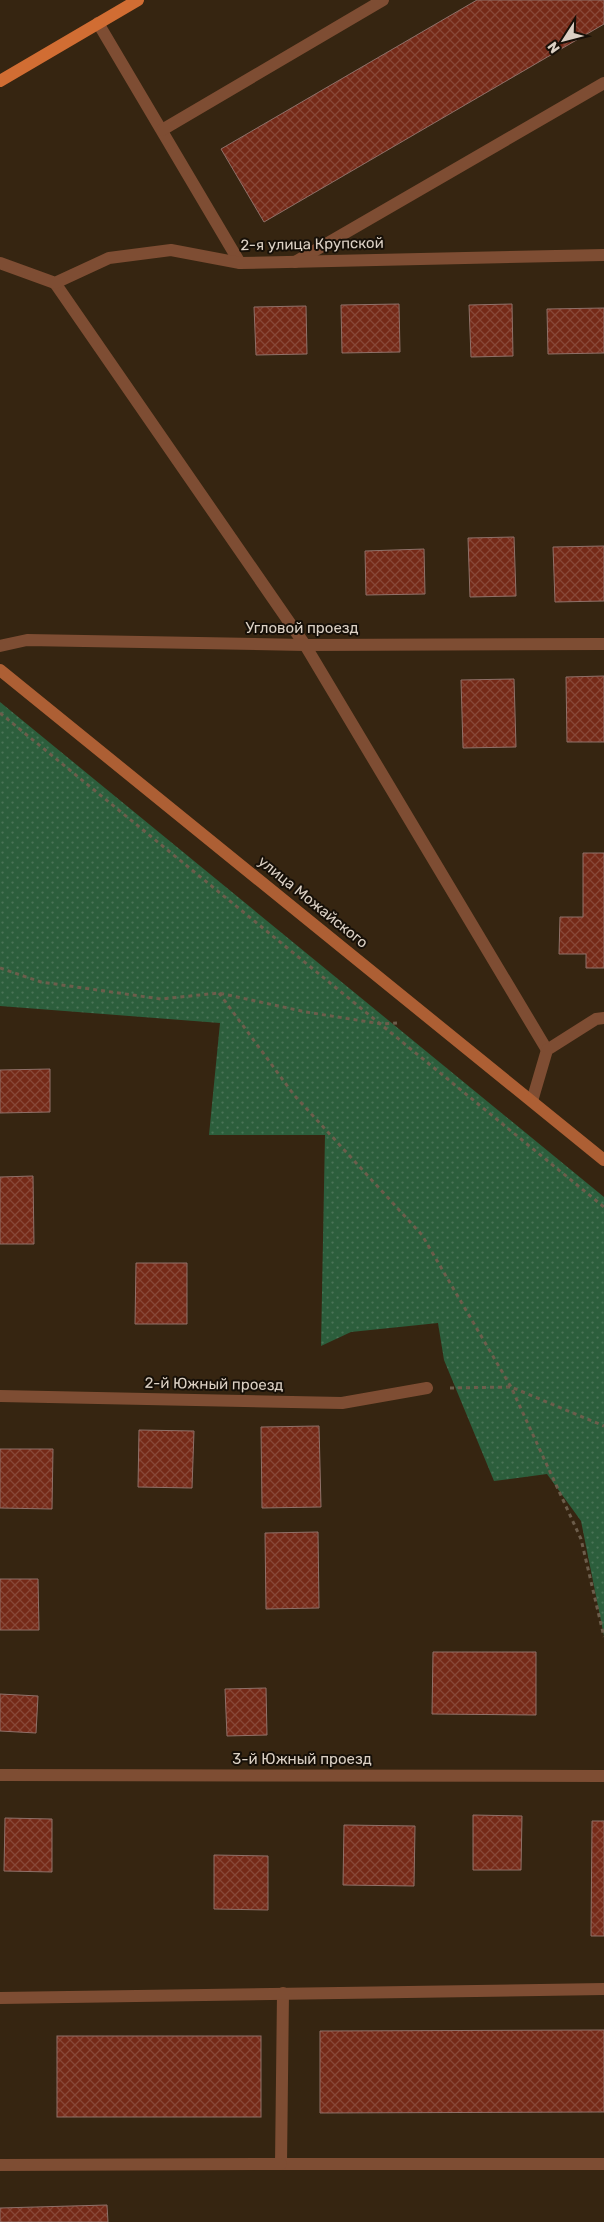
<svg xmlns="http://www.w3.org/2000/svg" width="604" height="2222" font-family="Rubik,sans-serif">
<style>
.grass{fill:url(#grass-dots)}
.building{fill:url(#building-cross-hatch);stroke:#8f7068}
.lines{fill:none;stroke-linecap:round;stroke-linejoin:round}
.path{stroke:#6c5d4b;stroke-width:3;stroke-dasharray:4 4;stroke-linecap:butt}
.service{stroke:#7e4d33;stroke-width:12}
.minor{stroke:#7e4d33;stroke-width:12}
.secondary{stroke:#ad5f34;stroke-width:12}
.primary{stroke:#d16d33;stroke-width:12}
.labels{text-anchor:middle;stroke-width:4;stroke-linejoin:round;paint-order:stroke}
.street-label{font-size:15px;fill:#dbd0c4;stroke:#171008}
</style>
<defs>
<pattern id="grass-dots" width="8" height="8" patternUnits="userSpaceOnUse" patternTransform="scale(1.25)"><rect width="8" height="8" fill="#2c5e3c"/><path d="M2 2h.1M6 6h.1" fill="none" stroke="#4a7457" stroke-width="1.8" stroke-linecap="round"/></pattern>
<pattern id="building-cross-hatch" width="8" height="8" patternUnits="userSpaceOnUse" patternTransform="scale(1.25)"><rect width="8" height="8" fill="#752a18"/><path d="M0 0l8 8M0 8l8-8" fill="none" stroke="#884838"/></pattern>
</defs>
<rect width="100%" height="100%" fill="#362511"/>
<path class="grass" d="M0,702L604,1197V1636L581,1521L547,1474L494,1481L444,1360L438,1323L351,1332L321,1346L325,1135H209L220,1023L0,1006Z"/>
<g class="building">
<path d="M477,0H604V24L264,222L221,149Z"/>
<path d="M399,304L400,352L342,353L341,305Z"/>
<path d="M512,304L513,356L471,357L469,305Z"/>
<path d="M306,306L307,354L256,355L254,307Z"/>
<path d="M604,308V353L548,354L547,309Z"/>
<path d="M514,537L516,596L470,597L468,538Z"/>
<path d="M604,546V601L555,602L553,547Z"/>
<path d="M424,549L425,594L366,595L365,551Z"/>
<path d="M604,676V742H567L566,677Z"/>
<path d="M514,679L516,747L463,748L461,680Z"/>
<path d="M583,853H604V968H586V954H559L560,917H583Z"/>
<path d="M50,1069V1112L0,1113V1070Z"/>
<path d="M33,1176L34,1244H0V1177Z"/>
<path d="M136,1263H187V1324H135Z"/>
<path d="M319,1426L321,1507L262,1508L261,1427Z"/>
<path d="M139,1430L194,1431L192,1488L138,1487Z"/>
<path d="M0,1449H53L52,1509L0,1508Z"/>
<path d="M318,1532L319,1608L266,1609L265,1533Z"/>
<path d="M0,1579H38L39,1630H0Z"/>
<path d="M433,1652H536V1715L432,1714Z"/>
<path d="M266,1688L267,1735L227,1736L225,1689Z"/>
<path d="M0,1694L38,1696L36,1733L0,1731Z"/>
<path d="M473,1815L522,1816L521,1870H473Z"/>
<path d="M5,1818L52,1819V1872L4,1871Z"/>
<path d="M592,1821H604V1936H591Z"/>
<path d="M344,1825L415,1826L414,1886L343,1885Z"/>
<path d="M214,1855L268,1856V1910L214,1909Z"/>
<path d="M604,2030V2112L320,2113V2031Z"/>
<rect x="57" y="2036" width="204" height="81"/>
<path d="M107,2205L108,2222H0V2208Z"/>
</g>
<g class="lines">
<g class="path">
<path d="M0,713L604,1207"/>
<path d="M0,968L41,982L161,999L219,993L306,1012L382,1024L397,1023"/>
<path d="M219,993L294,1095L422,1235L511,1387L581,1539L604,1637"/>
<path d="M450,1388L511,1387L604,1426"/>
</g>
<g class="service">
<path d="M98,23L240,263"/>
<path d="M162,130L383,0"/>
<path d="M295,262L604,83"/>
<path d="M55,283L305,645L547,1050"/>
<path d="M283,1993L281,2164H604"/>
<path d="M0,1998L604,1989"/>
<path d="M0,2165L281,2164"/>
</g>
<g class="minor">
<path d="M0,263L55,283L109,258L171,250L240,263L604,255"/>
<path d="M0,646L27,640L305,645L604,644"/>
<path d="M532,1101L547,1050L596,1019L604,1018"/>
<path d="M0,1396L342,1403L427,1388"/>
<path d="M0,1775L604,1776"/>
</g>
<path class="secondary" d="M0,670L604,1160"/>
<path class="primary" d="M0,81L138,0"/>
</g>
<g class="labels">
<g class="street-label">
<text transform="translate(312 244) rotate(-1)" y="5">2-я улица Крупской</text>
<text x="302" y="633">Угловой проезд</text>
<text transform="translate(313 902) rotate(39)" y="5">улица Можайского</text>
<text transform="translate(214 1384) rotate(1)" y="5">2-й Южный проезд</text>
<text x="302" y="1764">3-й Южный проезд</text>
</g>
</g>
<g transform="translate(564 40) rotate(234)" stroke="#171008" stroke-width="4" paint-order="stroke">
<path d="M0-4L9 19L0 12L-9 19Z" fill="#dbd0c4"/>
<text y="-8" font-size="14" font-weight="bold" text-anchor="middle" fill="#dbd0c4">N</text>
</g>
</svg>
